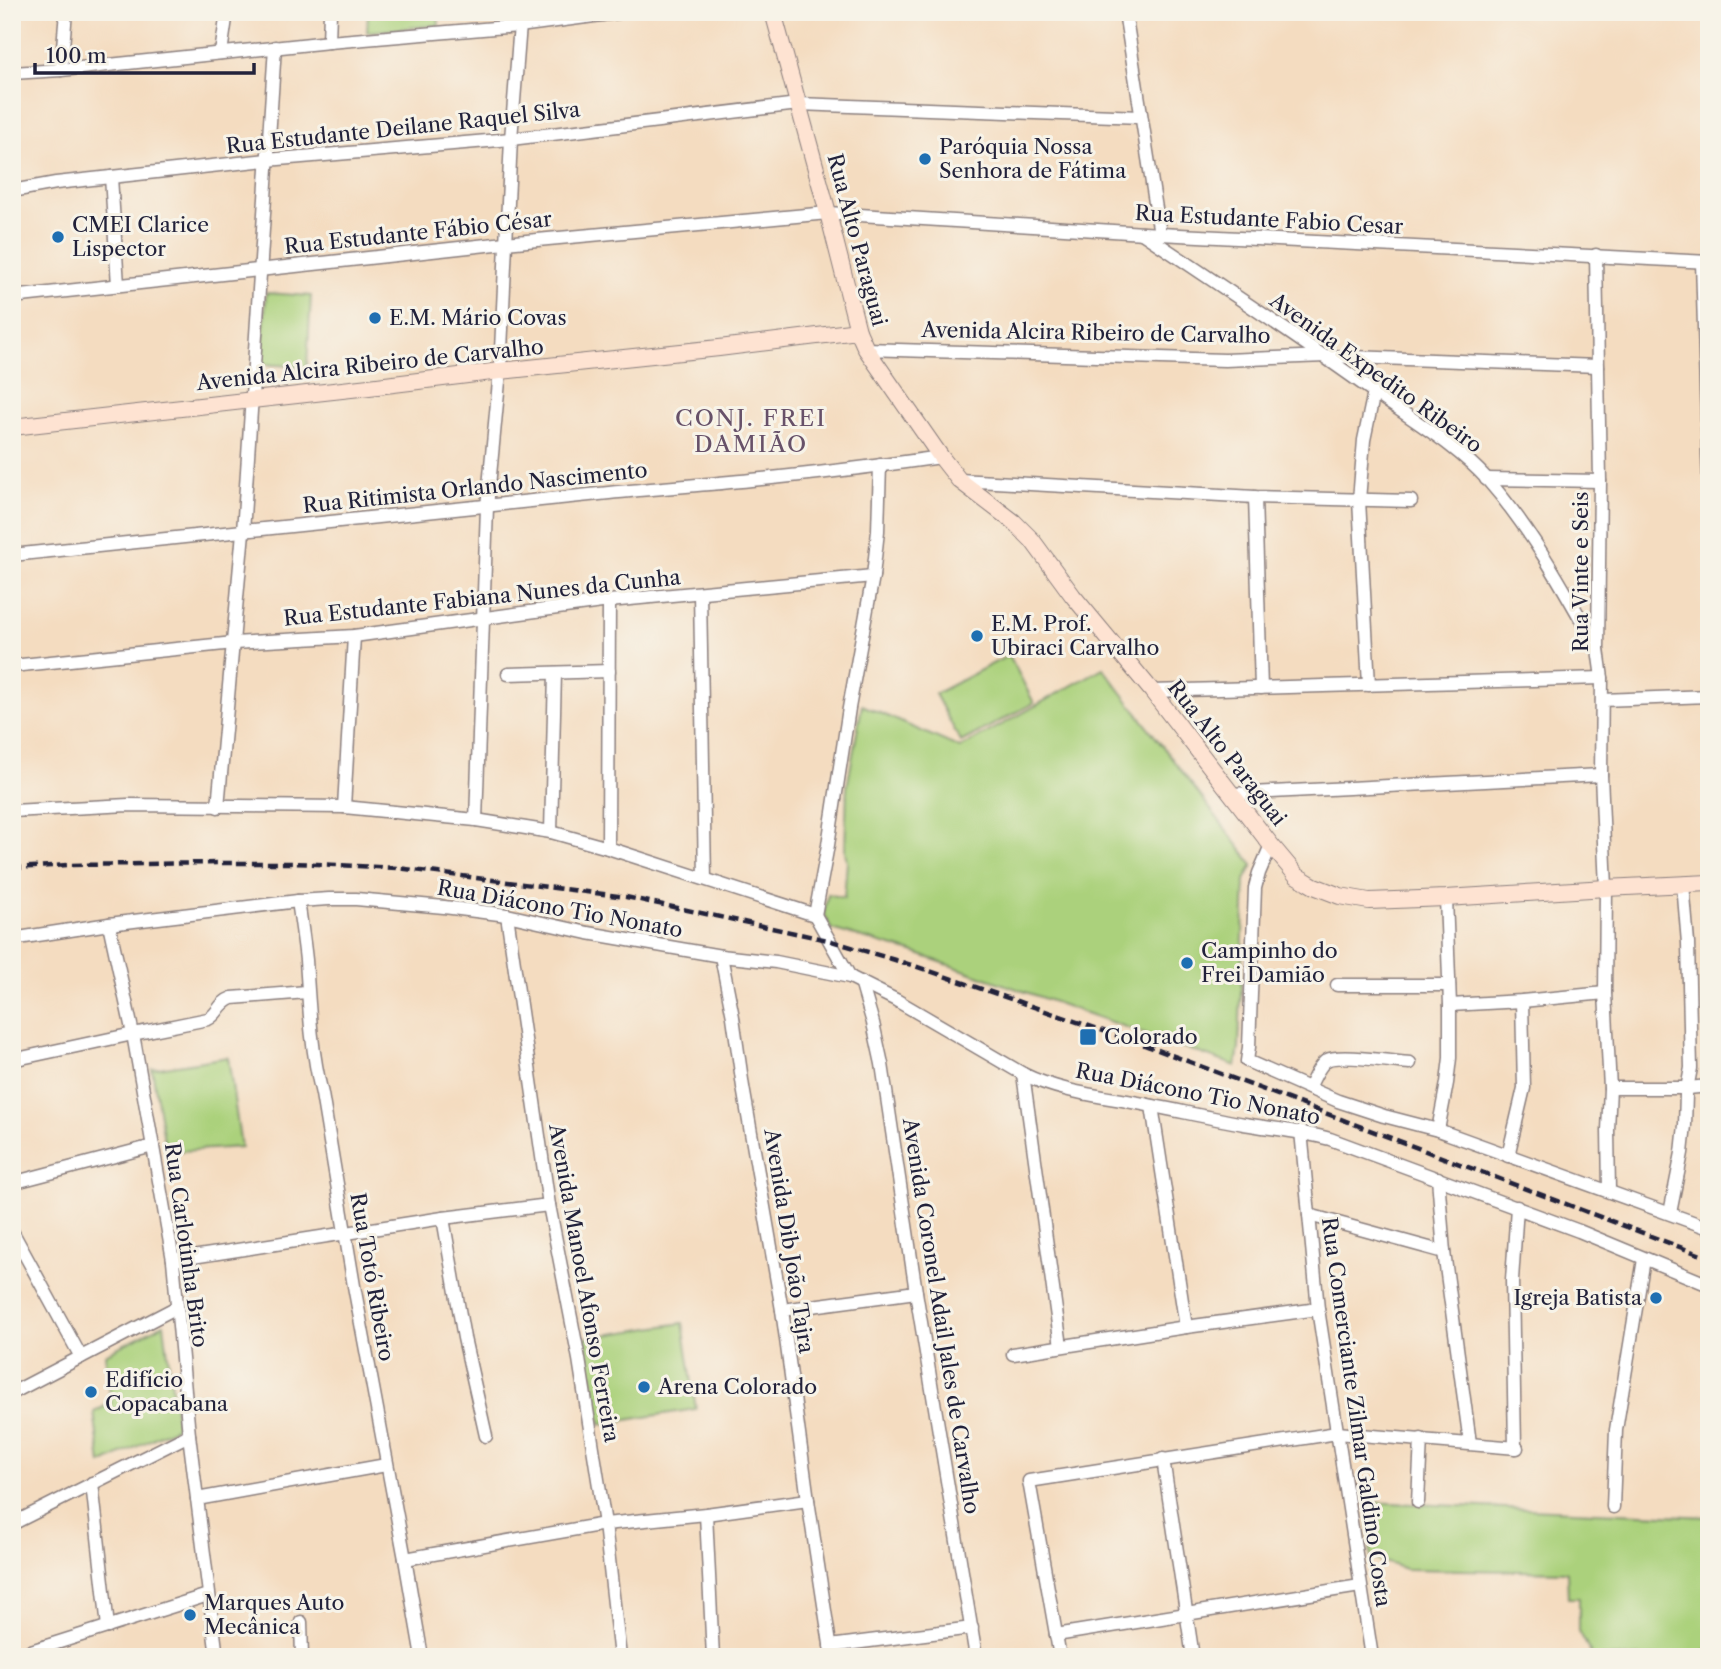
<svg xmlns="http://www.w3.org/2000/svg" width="1721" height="1669" font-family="'Libre Caslon Text',serif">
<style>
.green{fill:#abd17b;stroke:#667a5b;stroke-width:2}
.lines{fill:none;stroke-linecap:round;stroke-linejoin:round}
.street-casing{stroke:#8b7f7e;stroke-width:15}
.secondary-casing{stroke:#8b7f7e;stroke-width:18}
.street{stroke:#fff;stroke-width:12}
.secondary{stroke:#fee3d2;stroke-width:16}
.rail{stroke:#22223b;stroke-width:4.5;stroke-dasharray:10 5;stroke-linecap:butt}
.poi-dot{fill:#1f6fb2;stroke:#f7f3e8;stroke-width:2.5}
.labels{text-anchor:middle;stroke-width:6;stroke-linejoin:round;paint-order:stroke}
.street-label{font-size:21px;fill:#22223b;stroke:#f7f3e8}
.poi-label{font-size:21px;fill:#22223b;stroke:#f7f3e8;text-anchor:start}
.neighbourhood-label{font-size:23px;letter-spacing:2px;fill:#675169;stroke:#f7f3e8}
</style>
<rect width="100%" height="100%" fill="#f7f3e8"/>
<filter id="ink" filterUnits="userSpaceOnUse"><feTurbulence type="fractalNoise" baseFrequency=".0143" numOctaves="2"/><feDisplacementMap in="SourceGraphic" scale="14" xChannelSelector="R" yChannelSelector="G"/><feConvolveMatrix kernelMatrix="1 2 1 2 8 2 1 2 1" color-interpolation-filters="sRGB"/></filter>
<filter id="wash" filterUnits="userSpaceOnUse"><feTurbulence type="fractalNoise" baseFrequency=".00686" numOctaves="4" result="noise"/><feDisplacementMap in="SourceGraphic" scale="28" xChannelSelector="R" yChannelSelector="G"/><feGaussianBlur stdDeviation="1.57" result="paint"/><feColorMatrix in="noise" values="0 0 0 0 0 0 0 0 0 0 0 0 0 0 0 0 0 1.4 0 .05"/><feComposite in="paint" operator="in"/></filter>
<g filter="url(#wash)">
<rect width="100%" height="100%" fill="#f4dcc0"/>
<g class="green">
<path d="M368,12H438L439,25L367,32Z"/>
<path d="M266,293L311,296L307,367L262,364Z"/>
<path d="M1009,655L1034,703L961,742L935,694Z"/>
<path d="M1103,668L1253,865L1245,880L1239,1047L1236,1066L912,952L831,929L824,913L828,894L844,898L847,862L845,851L847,787L862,705L960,748Z"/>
<path d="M228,1057L241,1147L166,1152L152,1069Z"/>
<path d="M683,1323L696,1409L601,1424L585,1338Z"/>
<path d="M164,1324L177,1427L101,1464L94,1412L111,1403L105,1354Z"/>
<path d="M1367,1502L1709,1517V1650L1693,1657H1593L1579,1631V1598H1568L1567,1572L1406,1569L1371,1558Z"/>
</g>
</g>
<g filter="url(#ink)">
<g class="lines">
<g class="street-casing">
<g id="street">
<path d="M1125,12L1160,234"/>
<path d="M329,42L330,12"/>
<path d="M221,53L227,12"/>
<path d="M61,70L66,12"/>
<path d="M12,73L61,70L329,42L519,26L624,12"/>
<path d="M111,177L118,285"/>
<path d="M12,191L56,183L267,160L511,139L798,104L1141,117"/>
<path d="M1142,233C1220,285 1298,337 1374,392C1412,420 1455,444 1487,479C1532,530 1564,589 1597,648"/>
<path d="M1596,255L1600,481L1598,649L1602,678L1601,775L1606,888L1605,993L1610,1088L1608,1130L1609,1191"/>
<path d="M1702,262L1709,487"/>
<path d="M12,297L505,243L828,213L1160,234L1709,262"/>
<path d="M866,349L1225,360L1326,356L1598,366"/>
<path d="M1486,479L1600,481"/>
<path d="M959,480L1255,497L1411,501"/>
<path d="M1255,497L1261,688"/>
<path d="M12,555C211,535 410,515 609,493C656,488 704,485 751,480C815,474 878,466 941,457"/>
<path d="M700,593L705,879"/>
<path d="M12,666L234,643L354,636L609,601L873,576"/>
<path d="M508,674L609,671"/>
<path d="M1369,685L1359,500L1364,440L1374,392"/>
<path d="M1152,691L1602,678"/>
<path d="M1602,700L1709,696"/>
<path d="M1231,794L1601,775"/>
<path d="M218,807L243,532L275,47"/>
<path d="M344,807L354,636"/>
<path d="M12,811L128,805L344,807L476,820L551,832L608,848L815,915"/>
<path d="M476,820L487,507L500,371L511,139L521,12"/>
<path d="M551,832L555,673"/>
<path d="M1271,845L1259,873L1255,888L1249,1047L1247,1061L1338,1101L1384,1116L1438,1130L1709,1228"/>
<path d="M608,848L609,601"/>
<path d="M298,901C301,921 304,941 306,960C309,1005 311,1050 322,1094L354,1286L405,1559L422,1657"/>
<path d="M507,915L549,1205L579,1359L605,1524L620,1657"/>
<path d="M815,915L828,845L849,708L873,576L878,531L880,465"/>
<path d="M815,915L850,977"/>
<path d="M109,924L133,1034L173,1260L189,1435L217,1657"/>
<path d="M12,939L109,924L298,901L329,899H356L444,907L507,915L588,933L721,956L776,962L850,977L896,1000L1023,1074C1055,1090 1092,1095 1127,1101C1166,1108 1205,1117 1244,1124C1274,1129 1300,1131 1330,1139L1579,1231L1709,1285"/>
<path d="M721,956L733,1017L743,1087L782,1310L808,1500L832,1657"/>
<path d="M861,982L873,1023L882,1064L916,1292L976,1657"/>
<path d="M1337,985H1449"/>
<path d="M1450,1005L1522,1001L1605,993"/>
<path d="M12,1060L133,1034L208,1019C219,1014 218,1003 232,998L307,992"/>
<path d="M1023,1074L1061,1346"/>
<path d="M1309,1088C1313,1080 1319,1065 1327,1060C1338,1053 1394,1062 1410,1063"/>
<path d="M1610,1088H1688L1709,1086"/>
<path d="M1152,1106L1186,1327"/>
<path d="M1438,1130L1447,1083L1450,1058V1005L1446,898"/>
<path d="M1301,1131L1318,1309L1372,1657"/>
<path d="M1508,1156L1524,1088L1522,1001"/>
<path d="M1438,1178L1444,1252L1470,1443"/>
<path d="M12,1183L153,1146"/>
<path d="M1670,1213L1682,1153L1685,1125L1686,1094L1691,1068L1688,943L1683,884"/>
<path d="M1309,1215L1444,1252"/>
<path d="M443,1218L464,1338L486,1436"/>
<path d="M12,1231L81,1357"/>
<path d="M173,1260L443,1218L549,1205"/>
<path d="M782,1310L916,1292"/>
<path d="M1013,1354L1186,1327L1318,1309"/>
<path d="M12,1393L177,1307"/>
<path d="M1515,1448L1512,1280L1517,1207"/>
<path d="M1163,1459L1193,1657"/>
<path d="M92,1483L108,1627"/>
<path d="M197,1499L386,1465"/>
<path d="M1418,1502L1421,1439"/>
<path d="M1613,1507L1616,1430L1644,1259"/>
<path d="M706,1514L713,1657"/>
<path d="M12,1524L189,1435"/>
<path d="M405,1559L605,1524L706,1514L808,1500"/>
<path d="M301,1622L302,1657"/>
<path d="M1056,1635L1360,1586"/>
<path d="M830,1646L972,1628"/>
<path d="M12,1657L208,1595"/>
<path d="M1060,1657L1029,1481L1337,1433L1517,1448"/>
</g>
</g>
<g class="secondary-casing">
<g id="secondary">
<path d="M773,12L828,213L858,331L866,349L941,457L959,480L1014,522L1032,540L1073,596L1152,691L1271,845L1297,876L1304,880L1314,886L1340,896L1369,901L1446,898L1606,888L1709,883"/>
<path d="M12,427L369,387L500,371L719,348L858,331"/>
</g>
</g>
<use href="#street" class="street"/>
<use href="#secondary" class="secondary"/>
<path class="rail" d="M12,868L69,865L218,863H294L398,868L626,897L828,940L915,966L1150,1047L1709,1258"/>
</g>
</g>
<g class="poi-dot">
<circle cx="925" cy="159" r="7"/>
<circle cx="58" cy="237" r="7"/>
<circle cx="375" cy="318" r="7"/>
<circle cx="977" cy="636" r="7"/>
<circle cx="1187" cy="963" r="7"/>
<rect x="1079" y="1028" width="18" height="18" rx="3.5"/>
<circle cx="1656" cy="1298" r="7"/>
<circle cx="644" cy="1387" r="7"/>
<circle cx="91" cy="1392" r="7"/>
<circle cx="190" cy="1615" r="7"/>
</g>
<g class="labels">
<g class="street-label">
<text transform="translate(403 128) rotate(-6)" y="7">Rua Estudante Deilane Raquel Silva</text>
<text transform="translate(1269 220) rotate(3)" y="7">Rua Estudante Fabio Cesar</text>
<text transform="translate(418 233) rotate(-6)" y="7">Rua Estudante Fábio César</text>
<text transform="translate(857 240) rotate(75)" y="7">Rua Alto Paraguai</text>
<text transform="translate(1096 333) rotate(1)" y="7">Avenida Alcira Ribeiro de Carvalho</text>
<text transform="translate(370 365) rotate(-6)" y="7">Avenida Alcira Ribeiro de Carvalho</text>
<text transform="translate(1376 373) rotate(36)" y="7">Avenida Expedito Ribeiro</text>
<text transform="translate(475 488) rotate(-6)" y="7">Rua Ritimista Orlando Nascimento</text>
<text transform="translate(1581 572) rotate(-90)" y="7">Rua Vinte e Seis</text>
<text transform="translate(482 598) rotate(-6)" y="7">Rua Estudante Fabiana Nunes da Cunha</text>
<text transform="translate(1227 753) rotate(52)" y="7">Rua Alto Paraguai</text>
<text transform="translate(560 909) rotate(10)" y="7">Rua Diácono Tio Nonato</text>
<text transform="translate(1198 1094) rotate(11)" y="7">Rua Diácono Tio Nonato</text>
<text transform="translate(789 1241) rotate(81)" y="7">Avenida Dib João Tajra</text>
<text transform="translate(186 1245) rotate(82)" y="7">Rua Carlotinha Brito</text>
<text transform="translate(372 1277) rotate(80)" y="7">Rua Totó Ribeiro</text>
<text transform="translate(584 1283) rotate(80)" y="7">Avenida Manoel Afonso Ferreira</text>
<text transform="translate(941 1316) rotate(81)" y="7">Avenida Coronel Adail Jales de Carvalho</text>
<text transform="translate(1356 1412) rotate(82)" y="7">Rua Comerciante Zilmar Galdino Costa</text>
</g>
<g class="poi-label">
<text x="939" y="154">Paróquia Nossa<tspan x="939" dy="24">Senhora de Fátima</tspan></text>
<text x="72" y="232">CMEI Clarice<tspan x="72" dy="24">Lispector</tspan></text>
<text x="389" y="325">E.M. Mário Covas</text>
<text x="991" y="631">E.M. Prof.<tspan x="991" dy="24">Ubiraci Carvalho</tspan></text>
<text x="1201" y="958">Campinho do<tspan x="1201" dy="24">Frei Damião</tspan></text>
<text x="1104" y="1044">Colorado</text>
<text x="1642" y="1305" text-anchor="end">Igreja Batista</text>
<text x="105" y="1387">Edifício<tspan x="105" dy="24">Copacabana</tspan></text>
<text x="658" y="1394">Arena Colorado</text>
<text x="204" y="1610">Marques Auto<tspan x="204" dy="24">Mecânica</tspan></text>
</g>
<g class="neighbourhood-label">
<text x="751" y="426">CONJ. FREI<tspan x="751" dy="26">DAMIÃO</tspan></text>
</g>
</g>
<rect width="1721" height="1669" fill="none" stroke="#f7f3e8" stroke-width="42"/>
<path d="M35 63v10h219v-10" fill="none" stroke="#22223b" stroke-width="3.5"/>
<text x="46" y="63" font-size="21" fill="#22223b" stroke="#f7f3e8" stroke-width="5" paint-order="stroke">100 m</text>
</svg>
